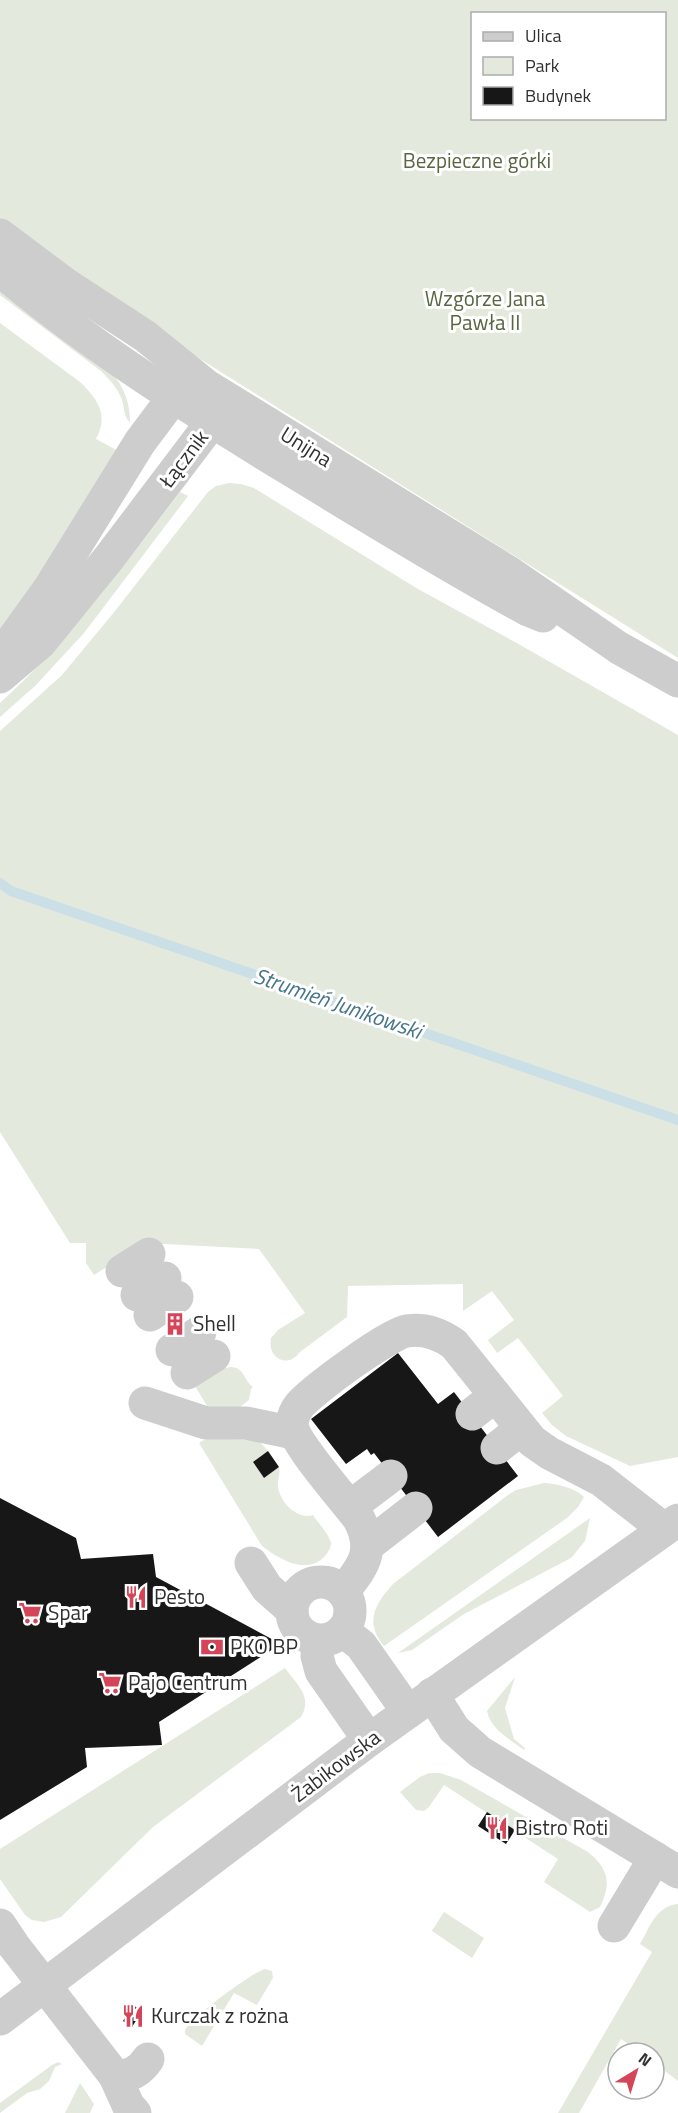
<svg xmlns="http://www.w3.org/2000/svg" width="678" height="2113" font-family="'Titillium Web',sans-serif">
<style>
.green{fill:#e4e9dd;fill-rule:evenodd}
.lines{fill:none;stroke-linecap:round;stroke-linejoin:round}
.stream{stroke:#cbdfe7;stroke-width:10}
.building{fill:#171717}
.minor{stroke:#cdcdcd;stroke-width:33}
.labels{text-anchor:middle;stroke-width:6;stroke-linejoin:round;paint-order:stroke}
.park-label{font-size:21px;fill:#566841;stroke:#fff}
.street-label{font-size:21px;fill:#303030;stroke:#fff}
.poi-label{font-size:21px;fill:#303030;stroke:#fff;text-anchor:start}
.water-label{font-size:22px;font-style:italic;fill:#45758b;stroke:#fff}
</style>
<rect width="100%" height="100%" fill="#fff"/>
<g class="green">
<path d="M0,0H678V658L176,344L0,222ZM472,14H664V118H472Z"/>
<path d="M0,286L113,374C125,389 130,404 130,423C123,415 125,409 122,400C118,388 109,379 101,371L0,295Z"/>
<path d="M0,323L80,382C98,400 109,414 96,439L120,452L0,639Z"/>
<path d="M229,483L241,484L254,488L418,589L515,642L678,735V1457L630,1466L566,1436L552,1425L542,1413L563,1396L518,1338L497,1353L488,1340L514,1320L492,1291L463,1311V1284L348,1286L347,1317L300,1352C288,1369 267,1359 271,1338L278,1330L305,1313L259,1249L145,1243L94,1275L86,1263V1243H70L0,1132V731L62,675L115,611L208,492L216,486Z"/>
<path d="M180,492L188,496L84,633L35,686L0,717V703C69,640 124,566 180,492Z"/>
<path d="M230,1367C245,1367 243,1380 253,1387L251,1389L249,1400L240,1407L209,1409L195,1386L222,1369Z"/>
<path d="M207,1438L258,1440L268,1451L253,1462L264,1478L279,1467C281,1474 277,1480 278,1487C280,1502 297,1520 313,1515C318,1523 329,1534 331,1543C331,1548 328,1552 325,1556C307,1576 279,1559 262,1546L199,1443Z"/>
<path d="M544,1483C558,1484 573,1487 584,1497L578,1507L567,1518L384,1646C364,1622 375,1604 393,1584L508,1495L516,1490Z"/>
<path d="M590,1518L585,1541L571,1558L464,1614L412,1650L398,1653Z"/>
<path d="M285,1668C297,1685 313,1696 301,1717L153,1827L61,1917L44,1922L32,1920L25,1915L0,1879V1849Z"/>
<path d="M515,1677L505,1708L514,1739L525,1748L524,1750C510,1739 491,1730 487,1711Z"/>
<path d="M429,1773H440L461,1780L588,1852C608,1868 612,1883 600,1907L590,1912L544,1882L558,1859L444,1785L429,1807L424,1811L416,1810L400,1792L420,1777Z"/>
<path d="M678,1904V2081L654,2063V2053H641L621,2039L579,2113H558L652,1952L640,1944C650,1927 656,1906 678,1904Z"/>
<path d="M444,1912L484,1938L472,1958L432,1931Z"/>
<path d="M265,1969L272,1971L273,1978L257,2005L234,1993L202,2046L185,2034C185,2030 185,2029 188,2026C198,2013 251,1973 265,1969Z"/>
<path d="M58,2062L62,2064L55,2067L49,2081L40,2089L27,2093L0,2113V2103L52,2065Z"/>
<path d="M80,2083L94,2104L90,2113H65Z"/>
</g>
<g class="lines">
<path class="stream" d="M0,883L11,891L678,1120"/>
</g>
<g class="building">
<path d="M398,1353L438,1404L454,1392L518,1476L438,1537L374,1453L371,1455L367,1449L346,1464L311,1419Z"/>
<path d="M268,1451L279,1467L264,1478L253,1462Z"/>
<path d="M0,1498L76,1538L81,1559L153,1554L156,1577L281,1644L159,1722L162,1745L85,1748L87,1767L0,1820Z"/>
<path d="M487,1812L515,1830L506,1844L478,1826Z"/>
<path d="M133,2005L142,2011L132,2027L123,2021Z"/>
</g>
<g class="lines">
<g class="minor">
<path d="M0,235L64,283L145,336L207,386L510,573L619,648L678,681"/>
<path d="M0,270C90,346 189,408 289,469C368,517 447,566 528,610L543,616"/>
<path d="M0,657L49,589L140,442L173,398L194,391"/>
<path d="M0,677L40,643L109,558L212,422L209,402"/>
<path d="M122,1271L149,1254"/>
<path d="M137,1295L165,1278"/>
<path d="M150,1315L177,1297"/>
<path d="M172,1350L200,1332"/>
<path d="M187,1373L214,1356"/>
<path d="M145,1403L206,1423H246L294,1433"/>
<path d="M472,1414L495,1396"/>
<path d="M497,1448L521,1429"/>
<path d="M350,1507L391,1476"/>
<path d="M367,1546L416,1508"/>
<path d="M251,1563L267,1588L292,1610"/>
<circle cx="321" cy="1611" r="29"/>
<path d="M343,1592C363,1566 376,1552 359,1519C346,1501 292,1441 292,1423C293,1417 295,1411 299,1406C311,1391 390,1333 407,1331C425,1328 440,1334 454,1344L532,1441L549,1453L601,1480L664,1529"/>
<path d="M343,1631L361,1645L408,1712"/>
<path d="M319,1641L317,1656L321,1671L369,1740"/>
<path d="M432,1694L454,1729L480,1752L678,1872"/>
<path d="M0,1925L14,1946L115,2076L128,2105L135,2113"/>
<path d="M614,1926L655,1858"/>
<path d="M0,2019L369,1740L678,1520"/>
<path d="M115,2076C130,2077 140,2071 148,2059"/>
</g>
</g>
<defs>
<g id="building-bare" transform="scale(1.8)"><path d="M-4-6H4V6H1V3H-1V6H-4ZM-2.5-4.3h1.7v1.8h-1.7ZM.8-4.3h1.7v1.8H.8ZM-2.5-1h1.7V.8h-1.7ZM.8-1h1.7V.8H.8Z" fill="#d54559" stroke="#fff" stroke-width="2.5" paint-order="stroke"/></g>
<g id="restaurant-bare" transform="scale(1.8)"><path d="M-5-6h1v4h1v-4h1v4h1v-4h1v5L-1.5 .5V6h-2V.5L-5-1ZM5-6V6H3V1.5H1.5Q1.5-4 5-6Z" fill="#d54559" stroke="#fff" stroke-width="2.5" paint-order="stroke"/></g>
<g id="supermarket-bare" transform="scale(1.8)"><path d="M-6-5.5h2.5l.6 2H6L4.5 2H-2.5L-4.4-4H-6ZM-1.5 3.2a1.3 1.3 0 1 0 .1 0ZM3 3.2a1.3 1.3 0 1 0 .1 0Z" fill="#d54559" stroke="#fff" stroke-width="2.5" paint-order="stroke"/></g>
<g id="bank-bare" transform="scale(1.8)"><path d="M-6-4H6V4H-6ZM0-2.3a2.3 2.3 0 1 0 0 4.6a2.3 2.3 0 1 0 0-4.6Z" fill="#d54559" stroke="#fff" stroke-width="2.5" paint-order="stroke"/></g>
</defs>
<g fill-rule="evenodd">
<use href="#building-bare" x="175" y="1324"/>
<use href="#restaurant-bare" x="136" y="1597"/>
<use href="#supermarket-bare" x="30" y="1613"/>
<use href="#bank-bare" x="212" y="1647"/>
<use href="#supermarket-bare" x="110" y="1683"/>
<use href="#restaurant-bare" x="497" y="1828"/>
<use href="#restaurant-bare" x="133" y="2016"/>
</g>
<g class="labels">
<g class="park-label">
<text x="477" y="168">Bezpieczne górki</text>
<text x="485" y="306">Wzgórze Jana<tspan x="485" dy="24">Pawła II</tspan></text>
</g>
<g class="street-label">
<text transform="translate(306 447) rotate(32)" y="7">Unijna</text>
<text transform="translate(184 459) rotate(-53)" y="7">Łącznik</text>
<text transform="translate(336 1766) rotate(-37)" y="7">Żabikowska</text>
</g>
<g class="poi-label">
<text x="193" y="1331">Shell</text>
<text x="154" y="1604">Pesto</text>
<text x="48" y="1620">Spar</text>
<text x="230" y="1654">PKO BP</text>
<text x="128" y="1690">Pajo Centrum</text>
<text x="515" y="1835">Bistro Roti</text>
<text x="151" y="2023">Kurczak z rożna</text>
</g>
<g class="water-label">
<text transform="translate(338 1003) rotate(19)" y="8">Strumień Junikowski</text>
</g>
</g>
<rect x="471" y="12" width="195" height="108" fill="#ffffff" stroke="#acacac" stroke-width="1.5"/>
<rect x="483" y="32" width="30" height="9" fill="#cdcdcd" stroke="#acacac" stroke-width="1.5"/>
<text x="525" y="42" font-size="18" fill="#303030">Ulica</text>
<rect x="483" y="57" width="30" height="18" fill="#e4e9dd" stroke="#acacac" stroke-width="1.5"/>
<text x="525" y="72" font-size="18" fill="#303030">Park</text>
<rect x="483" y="87" width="30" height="18" fill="#171717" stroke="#acacac" stroke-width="1.5"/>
<text x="525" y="102" font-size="18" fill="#303030">Budynek</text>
<g transform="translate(636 2071) rotate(38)"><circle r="28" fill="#ffffff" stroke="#acacac" stroke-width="1.5"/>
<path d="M0-4.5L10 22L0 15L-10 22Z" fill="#d54559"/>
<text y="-9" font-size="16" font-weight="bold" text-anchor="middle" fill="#303030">N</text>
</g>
</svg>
